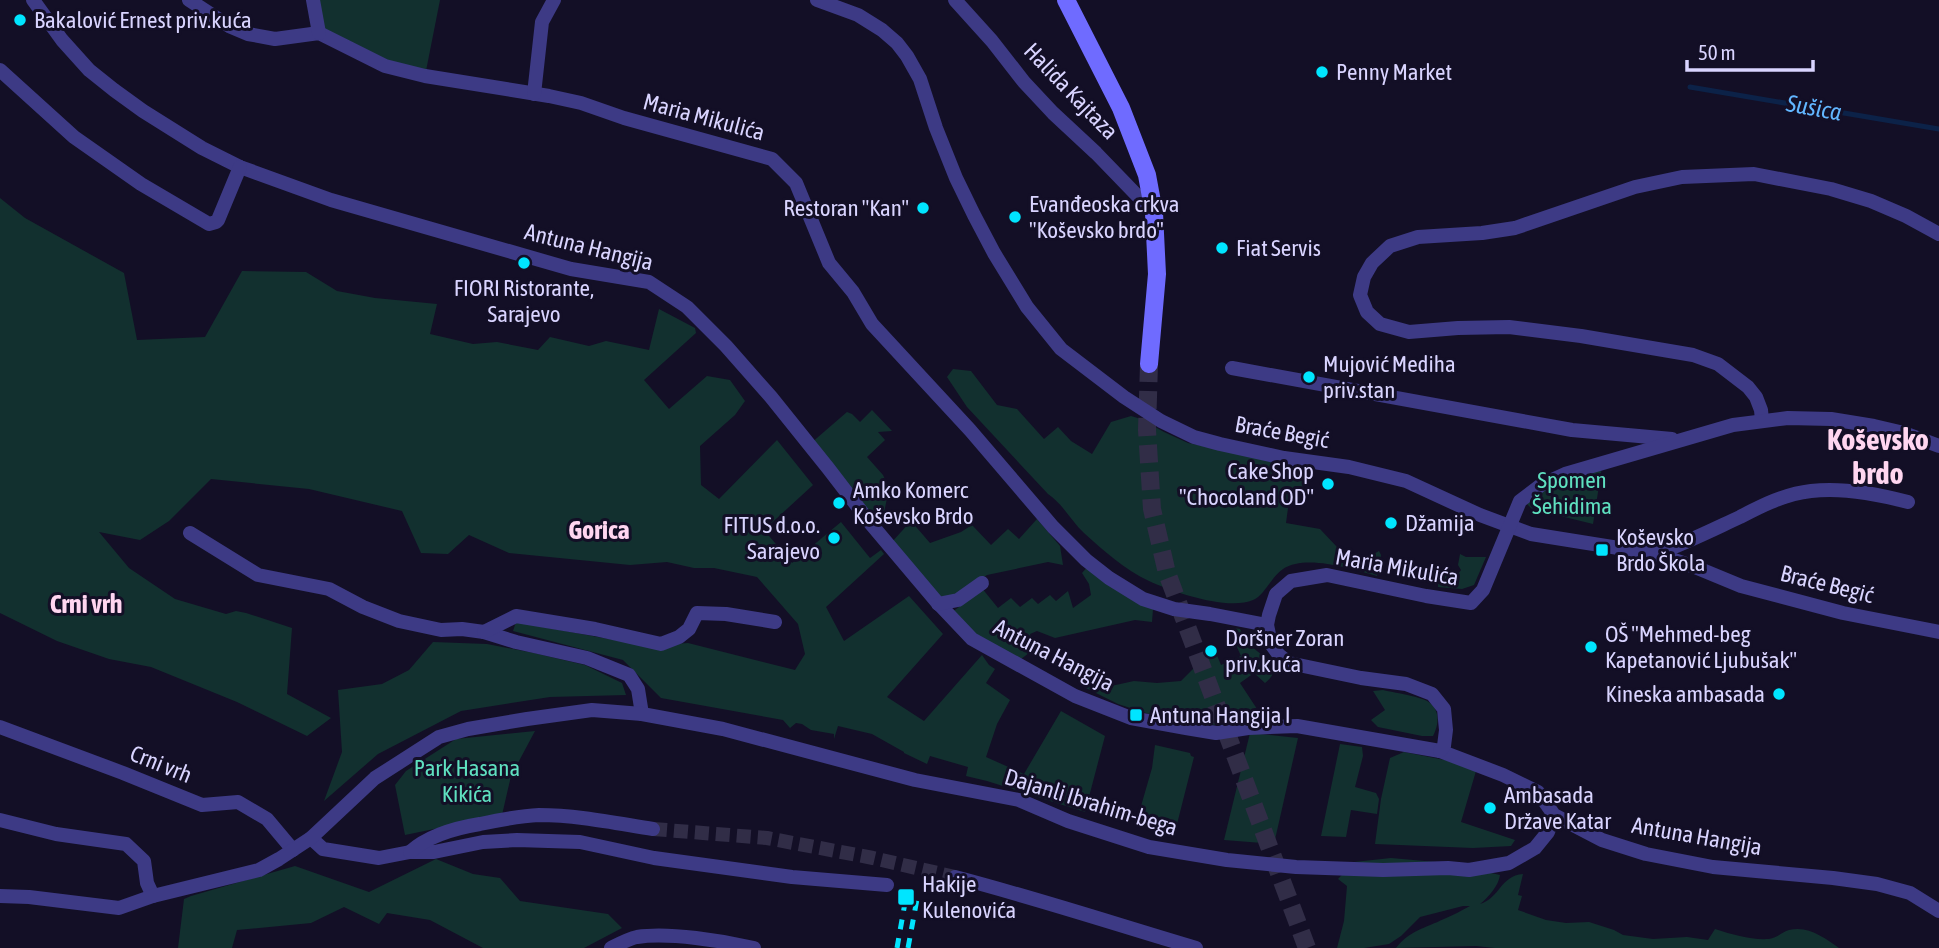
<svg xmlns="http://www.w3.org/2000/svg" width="1939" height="948" font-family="'Asap Condensed',sans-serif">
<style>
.green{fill:#12302f}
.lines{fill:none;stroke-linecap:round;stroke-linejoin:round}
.stream{stroke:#0c2248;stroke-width:5}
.street-tunnel{stroke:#312d47;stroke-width:14;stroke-dasharray:14 7;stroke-linecap:butt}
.secondary-tunnel{stroke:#312d47;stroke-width:18;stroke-dasharray:18 9;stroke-linecap:butt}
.street{stroke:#3d3a85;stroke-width:14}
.secondary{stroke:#6f6bff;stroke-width:18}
.rail{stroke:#00e5ff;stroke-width:5;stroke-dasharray:10 9;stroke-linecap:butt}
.poi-dot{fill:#00e5ff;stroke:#130f26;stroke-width:2.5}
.labels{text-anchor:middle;stroke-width:6;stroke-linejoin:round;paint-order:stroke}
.poi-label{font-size:23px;fill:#d9d4ff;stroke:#130f26;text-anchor:start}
.street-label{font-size:23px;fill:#d9d4ff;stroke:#130f26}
.park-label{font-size:23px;fill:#5fe0c0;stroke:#130f26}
.water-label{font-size:24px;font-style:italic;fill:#62b6ff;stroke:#130f26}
.quarter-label{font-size:26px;font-weight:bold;fill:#ffd6f0;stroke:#130f26}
.district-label{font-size:30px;font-weight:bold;fill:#ffd6f0;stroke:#130f26}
</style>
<rect width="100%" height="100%" fill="#130f26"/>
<g class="green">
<path d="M315,0H440L425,76L319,33Z"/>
<path d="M0,198L25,218L124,273L137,340L205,337L242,271L306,272L337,291L375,298L437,304L430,334L473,344L497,342L538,350L550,337L589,346L606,341L649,350L659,309L695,328L696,333L644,380L669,409L707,376L730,380L745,401L735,415L700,446L701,485L719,499L777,440L813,485L764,530L792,563L841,522L870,558L881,550L884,554L826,607L844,641L909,596L943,634L887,697L924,721L982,655L989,665L995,669L986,683L1010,700L997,724L986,757L1024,774L1061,711L1105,736L1085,812L987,781L966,776L968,767L930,756L927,764L904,753V752L872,734L838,726L834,739V734L811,730L802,724L796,723L790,728L783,720L661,698L623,660L513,631L516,622L647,646L688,643L795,670L805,654L798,624L757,577L714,568H694L667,562L630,565L509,553L469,535L448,554L421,553L402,511L309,489L211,479L169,521L140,540L99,532L129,568L175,599L226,614L236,611L246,613L292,628L287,694L331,718L307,736L237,702L151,667L109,659L57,641L0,613Z"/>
<path d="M953,369L971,371L997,405L1017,409L1044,439L1058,427L1071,441L1092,454L1111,422L1131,416L1141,419L1164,432L1188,443L1278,461L1291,470L1292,465L1305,466L1302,494L1290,493L1286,523L1320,529L1354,565L1379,551L1381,555L1377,576C1352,569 1306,554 1283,569C1272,576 1264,596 1253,600C1228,611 1173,592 1149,581C1125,570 1103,550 1084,533C1071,521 1063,504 1048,494L967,407L947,377Z"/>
<path d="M872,410L892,431L878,432L885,440L867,457L883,475L889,488L884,513L871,524L810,444L847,412L852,414L860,422Z"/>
<path d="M1603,460L1593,524L1532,509L1524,501Z"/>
<path d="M1037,519L1060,546L1063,565L1048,562L987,575L963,591L936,601L891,543L911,521L930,543L961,532L972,525L991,545L1008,529L1019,539Z"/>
<path d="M1460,554L1466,557H1486L1474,585L1462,589L1438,587L1439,572L1459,573L1461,570L1458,565Z"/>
<path d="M1090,564L1153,609L1152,622L1135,620L1055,638L1037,631L1030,634L1034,649L1016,663L948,614C964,606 967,597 981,587L998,608L1011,598L1020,607L1032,598L1038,604L1050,595L1056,601L1068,591L1073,608L1091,595L1089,584L1082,573Z"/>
<path d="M1228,627L1240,629C1243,634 1246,640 1249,644C1259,655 1287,666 1265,683L1254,673L1240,683L1259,712L1257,721L1215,725L1155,716L1118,704L1082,686L1087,685L1102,688L1134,681L1157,683L1181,681L1198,664L1216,653L1221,665L1241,656Z"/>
<path d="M433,642L487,644L534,653L585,665L622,683L626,695L550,697L461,711L378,754L324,801L342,752L338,690L382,684L409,670Z"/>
<path d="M1383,690C1392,692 1421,697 1427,701C1441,709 1439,725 1433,736H1422L1378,727L1371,720L1385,710L1373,691Z"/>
<path d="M535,731L511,776L502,815L405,835L395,785L406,771L456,739Z"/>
<path d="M1250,733L1298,738L1274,844L1224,840Z"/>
<path d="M1340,744L1362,747L1363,756L1355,787L1376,793L1379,799L1377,814L1351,810L1346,837L1321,836Z"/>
<path d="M1155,745L1190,753L1191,756L1194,757L1176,828L1137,820L1152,768Z"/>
<path d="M1404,752L1450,761L1476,771L1461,822L1515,840L1511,846L1473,848L1375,844L1381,799L1390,758Z"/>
<path d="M1391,858L1447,863L1500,875C1499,885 1488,898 1480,904C1500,898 1500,876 1523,874L1518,895L1522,896L1518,910L1546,920L1566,923L1589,922L1614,930L1623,935L1653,939L1687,937L1708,940L1715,929C1734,935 1750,940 1769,939C1777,938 1782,932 1789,930C1808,925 1825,938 1839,948H1495L1476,946L1396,948C1409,931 1425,928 1444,919C1453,915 1461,911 1470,906H1463L1420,917L1401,936L1389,944L1364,948H1337L1344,921L1347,886L1338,879L1354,862Z"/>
<path d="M436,859L473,874L500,878L520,901L608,914L622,928L584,948H483L430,920L387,913L379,924L344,907L311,923L237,930L232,948H178L184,899L191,896L295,866L369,892Z"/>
</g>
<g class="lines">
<path class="stream" d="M1690,87L1939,129"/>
<path class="street-tunnel" d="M653,829L767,838L873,858L955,877"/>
<path class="secondary-tunnel" d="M1149,364L1147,430L1152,509L1167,573L1307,948"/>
<g class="street">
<path d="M33,0L62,40L89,70L114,90L143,111L202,148L240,167L331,200L571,269L649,282L687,307L726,346L771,397L828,468L871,524L936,601L972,639L1075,696L1131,718L1186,728L1216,733L1248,728L1297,726L1440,751L1503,775L1538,792L1554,815L1602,840L1646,854L1713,867L1833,878L1877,884L1910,893L1939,911"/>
<path d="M189,0L229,26L248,34L275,39L319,33L385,66L425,76L549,96L581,103L624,118L772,159L796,183L829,263L853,292L872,324L970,430L1053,527L1086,560L1109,578L1143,599L1174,609L1210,614L1267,625"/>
<path d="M313,0L319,33"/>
<path d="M817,0L858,15L882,30L897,43L907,56L920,79L936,128L956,178L974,215L994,253L1027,307L1061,349L1124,397L1161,421L1194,437L1220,444L1284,458L1349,467L1406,481L1480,515L1531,534L1656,554L1695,567L1741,586L1843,613L1939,632"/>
<path d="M955,0L992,41L1024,82L1053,113L1096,153L1154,213"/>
<path d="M0,70L74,137L141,184L209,224L216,222L218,220L240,167"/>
<path d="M534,94L542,22L554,0"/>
<path d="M1232,368L1572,430L1672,439"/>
<path d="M1762,420L1761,410L1756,397L1748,387L1718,364L1693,355L1581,336L1509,327L1458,328L1409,332L1380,324L1367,312L1360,295L1364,277L1372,263L1390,246L1418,237L1482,233L1515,228L1635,187L1682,177L1754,174L1831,189L1871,201L1906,216L1939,234"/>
<path d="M190,533L258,575L329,589L363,607L399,621L441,630L462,629L484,632L516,642L587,658L629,675L638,689L642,714"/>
<path d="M1656,554C1684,544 1712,530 1740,517C1763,505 1785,494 1811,491C1843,487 1878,494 1908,502"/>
<path d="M938,604L958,600L982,583"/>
<path d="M484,632L516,616L595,629L661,644L679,637L689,629L697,613L726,614L775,622"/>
<path d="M0,727L123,773L202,805L238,802L267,819L293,850"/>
<path d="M1440,751L1444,746L1446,730L1444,709L1432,694L1406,684L1361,678L1289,663L1279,655L1271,644L1267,625L1269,615L1276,594L1291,581L1327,575L1426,596L1471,603L1483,590L1520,501L1541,485L1565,474L1733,425L1788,418L1831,419L1874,426L1904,433L1939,446"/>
<path d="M0,820L56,834L126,844L144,861L147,883L153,896"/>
<path d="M311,838L323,849L379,858L410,852H434L483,842L517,840L580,842L654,858L792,877L887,885"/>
<path d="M410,852C429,835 455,828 480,824C499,820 519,816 539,815C577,815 615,823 653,829"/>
<path d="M955,877C1036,898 1115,924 1196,948"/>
<path d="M0,896L29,897L119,908L153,896L259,870L279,859L311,838L375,778L439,737L468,729L527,719L592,710L642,714L723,729L915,780L1019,800L1068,821L1149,847L1227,860L1296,867L1383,870L1448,868L1469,870L1509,863L1535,848L1548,832L1554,815"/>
<path d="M611,948C619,944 628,939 637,937C669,932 723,941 754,948"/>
</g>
<path class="secondary" d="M1066,0L1121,108L1147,175L1154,213L1157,274L1149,364"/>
<g class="rail">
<path d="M897,948L906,897"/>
<path d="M908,948L917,899"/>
</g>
</g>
<g class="poi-dot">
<circle cx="20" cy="20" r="7"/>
<circle cx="1322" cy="72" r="7"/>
<circle cx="923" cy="208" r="7"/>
<circle cx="1015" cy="217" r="7"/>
<circle cx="1222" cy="248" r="7"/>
<circle cx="524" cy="263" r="7"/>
<circle cx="1309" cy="377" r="7"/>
<circle cx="1328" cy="484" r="7"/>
<circle cx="839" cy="503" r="7"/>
<circle cx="1391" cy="523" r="7"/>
<circle cx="834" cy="538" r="7"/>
<rect x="1595" y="543" width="14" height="14" rx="3.5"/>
<circle cx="1591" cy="647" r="7"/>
<circle cx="1211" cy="651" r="7"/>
<circle cx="1779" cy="694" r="7"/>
<rect x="1129" y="708" width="14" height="14" rx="3.5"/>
<circle cx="1490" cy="808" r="7"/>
<rect x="897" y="888" width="18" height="18" rx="3.5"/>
</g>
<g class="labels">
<g class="poi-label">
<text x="34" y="28">Bakalović Ernest priv.kuća</text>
<text x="1336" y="80">Penny Market</text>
<text x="1029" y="212">Evanđeoska crkva<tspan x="1029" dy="26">"Koševsko brdo"</tspan></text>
<text x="909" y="216" text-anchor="end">Restoran "Kan"</text>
<text x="1236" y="256">Fiat Servis</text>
<text x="524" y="296" text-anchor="middle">FIORI Ristorante,<tspan x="524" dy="26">Sarajevo</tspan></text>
<text x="1323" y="372">Mujović Mediha<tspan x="1323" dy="26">priv.stan</tspan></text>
<text x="1314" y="479" text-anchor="end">Cake Shop<tspan x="1314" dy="26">"Chocoland OD"</tspan></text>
<text x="853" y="498">Amko Komerc<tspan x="853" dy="26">Koševsko Brdo</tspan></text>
<text x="1405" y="531">Džamija</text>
<text x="820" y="533" text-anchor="end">FITUS d.o.o.<tspan x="820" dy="26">Sarajevo</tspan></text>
<text x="1616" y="545">Koševsko<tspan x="1616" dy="26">Brdo Škola</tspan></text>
<text x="1605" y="642">OŠ "Mehmed-beg<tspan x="1605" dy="26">Kapetanović Ljubušak"</tspan></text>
<text x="1225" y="646">Doršner Zoran<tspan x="1225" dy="26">priv.kuća</tspan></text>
<text x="1765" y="702" text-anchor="end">Kineska ambasada</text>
<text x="1150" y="723">Antuna Hangija I</text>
<text x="1504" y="803">Ambasada<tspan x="1504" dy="26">Države Katar</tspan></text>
<text x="922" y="892">Hakije<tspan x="922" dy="26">Kulenovića</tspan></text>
</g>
<g class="street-label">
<text transform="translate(1071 91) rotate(46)" y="8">Halida Kajtaza</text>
<text transform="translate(704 117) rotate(15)" y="8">Maria Mikulića</text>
<text transform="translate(589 247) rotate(14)" y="8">Antuna Hangija</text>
<text transform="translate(1282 432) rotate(10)" y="8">Braće Begić</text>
<text transform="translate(1397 567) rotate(10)" y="8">Maria Mikulića</text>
<text transform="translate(1827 584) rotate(14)" y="8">Braće Begić</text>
<text transform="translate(1054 655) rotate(27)" y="8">Antuna Hangija</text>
<text transform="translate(161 764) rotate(22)" y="8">Crni vrh</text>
<text transform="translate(1091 802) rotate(17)" y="8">Dajanli Ibrahim-bega</text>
<text transform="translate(1697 836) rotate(10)" y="8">Antuna Hangija</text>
</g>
<g class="park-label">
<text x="1572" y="488">Spomen<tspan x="1572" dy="26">Šehidima</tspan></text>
<text x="467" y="776">Park Hasana<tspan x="467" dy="26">Kikića</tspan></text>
</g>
<g class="water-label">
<text transform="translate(1814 108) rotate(10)" y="8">Sušica</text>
</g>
<g class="quarter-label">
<text x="599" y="539">Gorica</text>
<text x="86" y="613">Crni vrh</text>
</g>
<g class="district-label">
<text x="1878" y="450">Koševsko<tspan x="1878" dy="34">brdo</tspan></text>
</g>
</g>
<path d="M1687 60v10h126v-10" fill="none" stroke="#d9d4ff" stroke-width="3.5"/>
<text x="1698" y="60" font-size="21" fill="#d9d4ff" stroke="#130f26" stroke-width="5" paint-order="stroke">50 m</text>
</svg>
